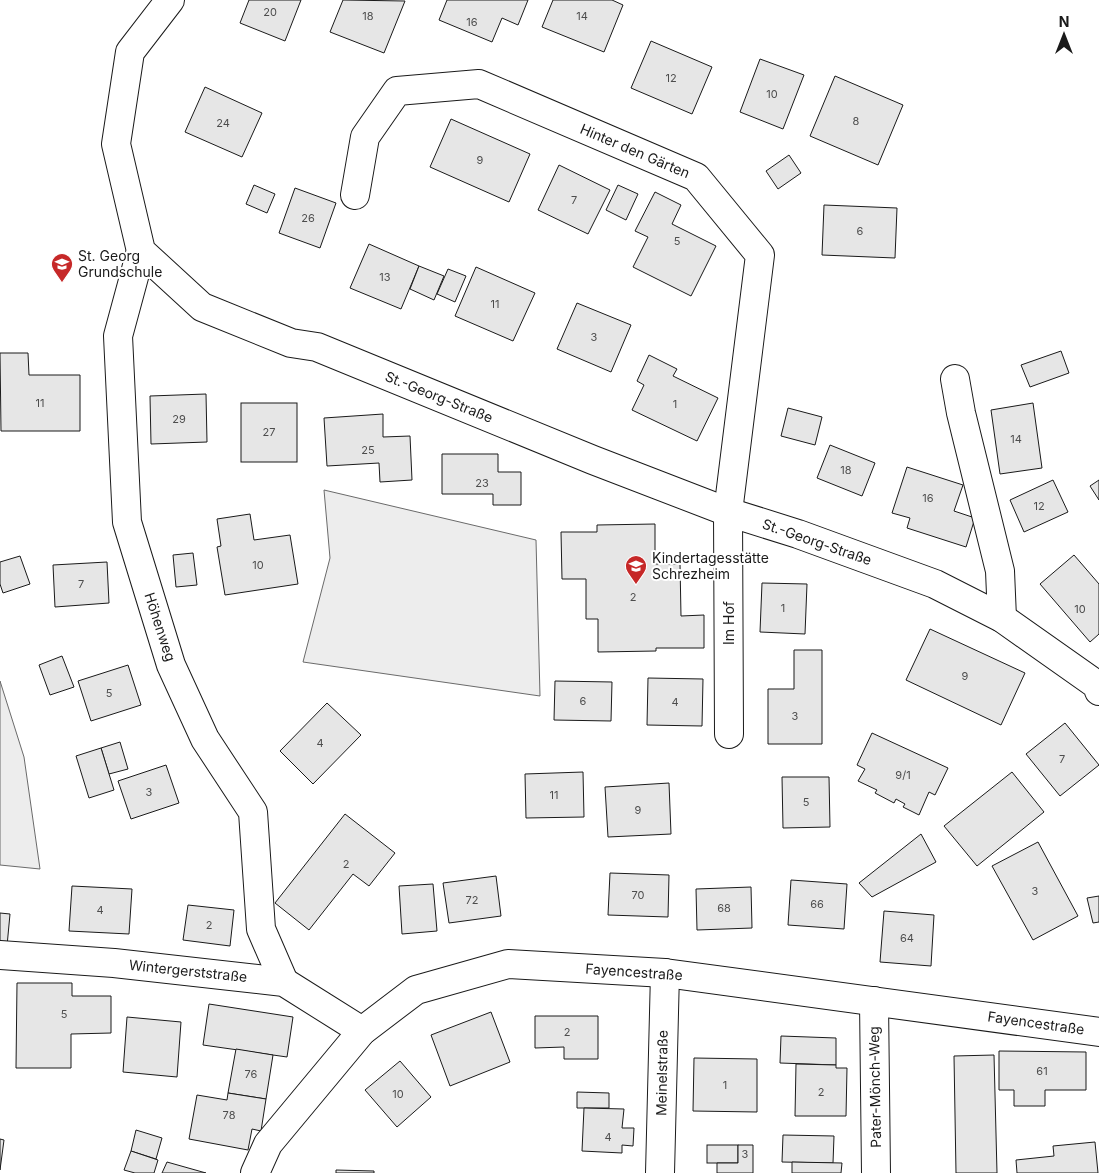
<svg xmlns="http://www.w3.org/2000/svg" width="1099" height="1173" font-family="Inter,sans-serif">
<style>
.green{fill:#ededed;stroke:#6a6a6a}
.building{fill:#e6e6e6;stroke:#1a1a1a}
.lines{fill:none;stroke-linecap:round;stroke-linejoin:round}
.minor-casing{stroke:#1a1a1a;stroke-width:30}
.minor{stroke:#fff;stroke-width:28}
.labels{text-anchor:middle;stroke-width:4;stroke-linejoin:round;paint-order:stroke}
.number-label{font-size:11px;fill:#4d4d4d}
.street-label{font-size:14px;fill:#1a1a1a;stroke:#fff}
.poi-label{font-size:14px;fill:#1a1a1a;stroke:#fff;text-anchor:start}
</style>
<rect width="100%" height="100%" fill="#fff"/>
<g class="green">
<path d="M324,490L536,540L540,696L303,662L330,558Z"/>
<path d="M0,681L24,757L40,869L0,865Z"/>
</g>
<g class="building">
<path d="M249,0H301L285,41L240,23Z"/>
<path d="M343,0L405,1L384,53L330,32Z"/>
<path d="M447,0H528L518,25L502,18L492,42L439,20Z"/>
<path d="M553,0H612L623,5L604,52L542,27Z"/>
<path d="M651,41L712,67L692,114L631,88Z"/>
<path d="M760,59L804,75L783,129L740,112Z"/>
<path d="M835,76L903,105L878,165L810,136Z"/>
<path d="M205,87L262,113L242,157L185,132Z"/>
<path d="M451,119L530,154L509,202L430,167Z"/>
<path d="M789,155L801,173L778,189L766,171Z"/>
<path d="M559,165L610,190L588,234L538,210Z"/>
<path d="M254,185L275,194L267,213L246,204Z"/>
<path d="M618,185L638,194L626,220L606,210Z"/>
<path d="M295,188L336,203L320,248L279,233Z"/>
<path d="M655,192L681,205L672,224L716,246L691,296L633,267L648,237L635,231Z"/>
<path d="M824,205L897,208L895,258L822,255Z"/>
<path d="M369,244L419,266L401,309L350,288Z"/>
<path d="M419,266L444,276L434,300L410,289Z"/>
<path d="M476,267L535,293L513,341L455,316Z"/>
<path d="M448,269L466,276L455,302L437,294Z"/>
<path d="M577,303L631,325L611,372L557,349Z"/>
<path d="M1061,351L1069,373L1030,387L1021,365Z"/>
<path d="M0,353H28L29,375H80V431H1Z"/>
<path d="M649,355L677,369L673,376L718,398L697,441L632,410L644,385L637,381Z"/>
<path d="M206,394L207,442L151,444L150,396Z"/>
<rect x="241" y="403" width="56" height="59"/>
<path d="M1033,403L1042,468L1000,474L991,410Z"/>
<path d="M788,408L822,417L815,445L781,436Z"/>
<path d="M383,414V437L410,436L412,480L380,482L379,463L327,466L324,418Z"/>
<path d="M830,445L875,463L862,496L817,478Z"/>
<path d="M442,454H498V472H521V505H493V494H442Z"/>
<path d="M907,467L963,485L954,511L975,518L966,547L907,528L910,518L892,513Z"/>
<path d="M1053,480L1068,512L1024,532L1010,500Z"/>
<path d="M1099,480V500L1090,486Z"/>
<path d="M250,514L254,540L290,535L298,584L225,595L217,547L221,546L217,519Z"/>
<path d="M655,524V564H680L681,616L704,615V648H656V651L598,652V619H586V579H562L561,532H597V525Z"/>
<path d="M193,553L197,585L176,587L173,555Z"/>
<path d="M1074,555L1099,584V634L1090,642L1040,584Z"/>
<path d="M20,556L30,584L3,593L0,584V562Z"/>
<path d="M107,562L109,603L55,607L53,565Z"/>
<path d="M762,583L807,584L805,634L760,632Z"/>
<path d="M930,629L1025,673L1001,725L906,680Z"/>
<path d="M794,650H822V744H768V689H794Z"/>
<path d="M62,656L74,687L50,695L39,665Z"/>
<path d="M128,665L141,705L91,721L78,681Z"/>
<path d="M648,678L703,679L702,726L647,725Z"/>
<path d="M555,681L612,682L611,721L554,720Z"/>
<path d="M327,703L361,735L313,784L280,751Z"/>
<path d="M1065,723L1099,765L1060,796L1026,754Z"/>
<path d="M872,733L948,768L935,795L929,792L919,815L903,807L905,804L896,799L894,803L875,793L877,790L858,781L865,769L857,765Z"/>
<path d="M120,742L128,769L109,774L101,748Z"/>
<path d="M101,748L114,790L89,798L76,756Z"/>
<path d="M166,765L179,803L131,819L118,781Z"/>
<path d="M583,772L584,817L526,818L525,774Z"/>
<path d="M1012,772L1044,812L977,866L944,826Z"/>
<path d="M782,777H829L830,827L783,828Z"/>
<path d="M669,783L671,834L608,837L605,787Z"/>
<path d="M345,814L395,853L369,886L353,874L309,930L275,903Z"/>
<path d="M921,834L936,862L872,897L859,883Z"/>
<path d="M1038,842L1078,916L1033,940L992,866Z"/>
<path d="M610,873L669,875L668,917L608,915Z"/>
<path d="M496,876L501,916L449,923L443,883Z"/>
<path d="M791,880L847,884L844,929L788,925Z"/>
<path d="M433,884L437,931L402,934L399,886Z"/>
<path d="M72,886L132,889L129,934L69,931Z"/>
<path d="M751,887L752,928L697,930L696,889Z"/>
<path d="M1099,896V922L1093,923L1087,898Z"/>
<path d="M188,905L234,910L230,946L183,940Z"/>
<path d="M884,911L934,915L931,966L880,962Z"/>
<path d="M0,913L10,914L7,946H0Z"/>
<path d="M17,983H72V996H111V1033L71,1034V1068H16Z"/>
<path d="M209,1004L293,1017L287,1057L203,1045Z"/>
<path d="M491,1012L510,1062L450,1086L431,1035Z"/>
<path d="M535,1016H598V1059H564V1047L535,1048Z"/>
<path d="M127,1017L181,1022L177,1077L123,1072Z"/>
<path d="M781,1036L836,1038V1065L780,1063Z"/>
<path d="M236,1049L273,1055L266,1099L228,1093Z"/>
<path d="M999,1051L1086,1052V1090H1045V1106H1014V1090H999Z"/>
<path d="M994,1055L997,1173H956L954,1056Z"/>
<path d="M694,1058L757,1059V1112L693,1111Z"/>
<path d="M400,1061L431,1097L397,1127L365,1090Z"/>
<path d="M796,1064L836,1065V1068H847L846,1116H795Z"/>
<path d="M577,1092L609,1093V1108H577Z"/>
<path d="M228,1093L266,1099L261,1131L252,1129L248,1150L189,1139L197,1095L227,1100Z"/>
<path d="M584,1108L624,1109L622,1128H634L633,1146L622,1145V1153L582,1151Z"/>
<path d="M136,1130L162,1138L156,1159L131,1151Z"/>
<path d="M783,1135L834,1136L833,1163L782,1162Z"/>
<path d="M0,1139L4,1140L0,1170Z"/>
<path d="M1095,1142L1098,1173H1017L1016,1160L1054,1156L1053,1146Z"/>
<rect x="707" y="1145" width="31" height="18"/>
<path d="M738,1145H753V1173H717V1163H738Z"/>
<path d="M131,1151L158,1160L154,1173H135L124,1170Z"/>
<path d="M167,1162L206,1173H162Z"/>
<path d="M792,1162L842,1163L841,1173H792Z"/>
<path d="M336,1170L374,1171V1173H336Z"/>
</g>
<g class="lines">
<g class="minor-casing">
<g id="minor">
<path d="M170,0L130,52L116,144L141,251L202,307L291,343L317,347L593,460L728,512L798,534L935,584L1002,618L1097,685L1099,691"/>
<path d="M355,195L365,137L397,91L479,84L696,177L760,255L728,512L729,734"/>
<path d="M141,251L118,336L127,522L171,665L205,739L253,812L261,929L284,982"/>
<path d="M955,379L961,413L1000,571L1002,618"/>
<path d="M0,955L114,963L284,982L362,1031"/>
<path d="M874,1001L876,1173"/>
<path d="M255,1173L268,1144L362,1031L416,990L508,964L665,973L1099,1032"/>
<path d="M660,1173L665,973"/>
</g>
</g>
<use href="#minor" class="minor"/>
</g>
<defs>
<g id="school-pin" transform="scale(1.125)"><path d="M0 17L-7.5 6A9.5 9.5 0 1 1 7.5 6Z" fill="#c62828" stroke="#fff"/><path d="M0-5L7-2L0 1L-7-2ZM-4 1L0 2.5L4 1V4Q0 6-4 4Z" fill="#fff"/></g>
</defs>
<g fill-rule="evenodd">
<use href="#school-pin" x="62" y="264"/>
<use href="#school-pin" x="636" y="566"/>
</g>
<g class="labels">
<g class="number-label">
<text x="270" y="16">20</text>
<text x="368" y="20">18</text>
<text x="582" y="20">14</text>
<text x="472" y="26">16</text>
<text x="671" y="82">12</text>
<text x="772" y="98">10</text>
<text x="856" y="125">8</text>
<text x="223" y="127">24</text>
<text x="480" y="164">9</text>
<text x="574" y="204">7</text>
<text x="308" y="222">26</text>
<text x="860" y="235">6</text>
<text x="677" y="245">5</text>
<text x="385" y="281">13</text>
<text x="495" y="308">11</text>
<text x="594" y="341">3</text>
<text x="40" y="407">11</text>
<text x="675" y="408">1</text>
<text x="179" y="423">29</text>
<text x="269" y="436">27</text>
<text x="1016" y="443">14</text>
<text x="368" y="454">25</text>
<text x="846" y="474">18</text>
<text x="482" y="487">23</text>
<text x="928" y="502">16</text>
<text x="1039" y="510">12</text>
<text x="258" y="569">10</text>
<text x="81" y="588">7</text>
<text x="633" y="601">2</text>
<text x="783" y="612">1</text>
<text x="1080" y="613">10</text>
<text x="965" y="680">9</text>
<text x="109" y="697">5</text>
<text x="583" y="705">6</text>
<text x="675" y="706">4</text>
<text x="795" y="720">3</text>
<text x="320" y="747">4</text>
<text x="1062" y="763">7</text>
<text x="903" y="779">9/1</text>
<text x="149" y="796">3</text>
<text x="554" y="799">11</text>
<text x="806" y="806">5</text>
<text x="638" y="814">9</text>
<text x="346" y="868">2</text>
<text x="1035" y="895">3</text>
<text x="638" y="899">70</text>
<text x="472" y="904">72</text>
<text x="817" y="908">66</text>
<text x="724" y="912">68</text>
<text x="100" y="914">4</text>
<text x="209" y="929">2</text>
<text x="907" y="942">64</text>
<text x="64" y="1018">5</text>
<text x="567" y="1036">2</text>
<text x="1042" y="1075">61</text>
<text x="251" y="1078">76</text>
<text x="725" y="1089">1</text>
<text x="821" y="1096">2</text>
<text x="398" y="1098">10</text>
<text x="229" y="1119">78</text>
<text x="608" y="1141">4</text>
<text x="745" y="1158">3</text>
</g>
<g class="street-label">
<text transform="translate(635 151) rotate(23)" y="5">Hinter den Gärten</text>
<text transform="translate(439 397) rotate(22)" y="5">St.-Georg-Straße</text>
<text transform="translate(817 542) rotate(19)" y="5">St.-Georg-Straße</text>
<text transform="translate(729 623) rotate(-90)" y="5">Im Hof</text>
<text transform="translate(160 627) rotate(72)" y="5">Höhenweg</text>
<text transform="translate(188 971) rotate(6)" y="5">Wintergerststraße</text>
<text transform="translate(634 972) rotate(4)" y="5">Fayencestraße</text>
<text transform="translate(1036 1023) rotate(8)" y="5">Fayencestraße</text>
<text transform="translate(662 1073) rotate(-89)" y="5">Meinelstraße</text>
<text transform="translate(875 1087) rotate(-91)" y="5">Pater-Mönch-Weg</text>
</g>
<g class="poi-label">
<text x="78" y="261">St. Georg<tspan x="78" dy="16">Grundschule</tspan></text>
<text x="652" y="563">Kindertagesstätte<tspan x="652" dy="16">Schrezheim</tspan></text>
</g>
</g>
<g transform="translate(1064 35)" stroke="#ffffff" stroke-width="4" paint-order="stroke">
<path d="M0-4L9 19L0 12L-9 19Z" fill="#1a1a1a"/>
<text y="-8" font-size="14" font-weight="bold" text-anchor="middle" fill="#1a1a1a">N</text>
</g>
</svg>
